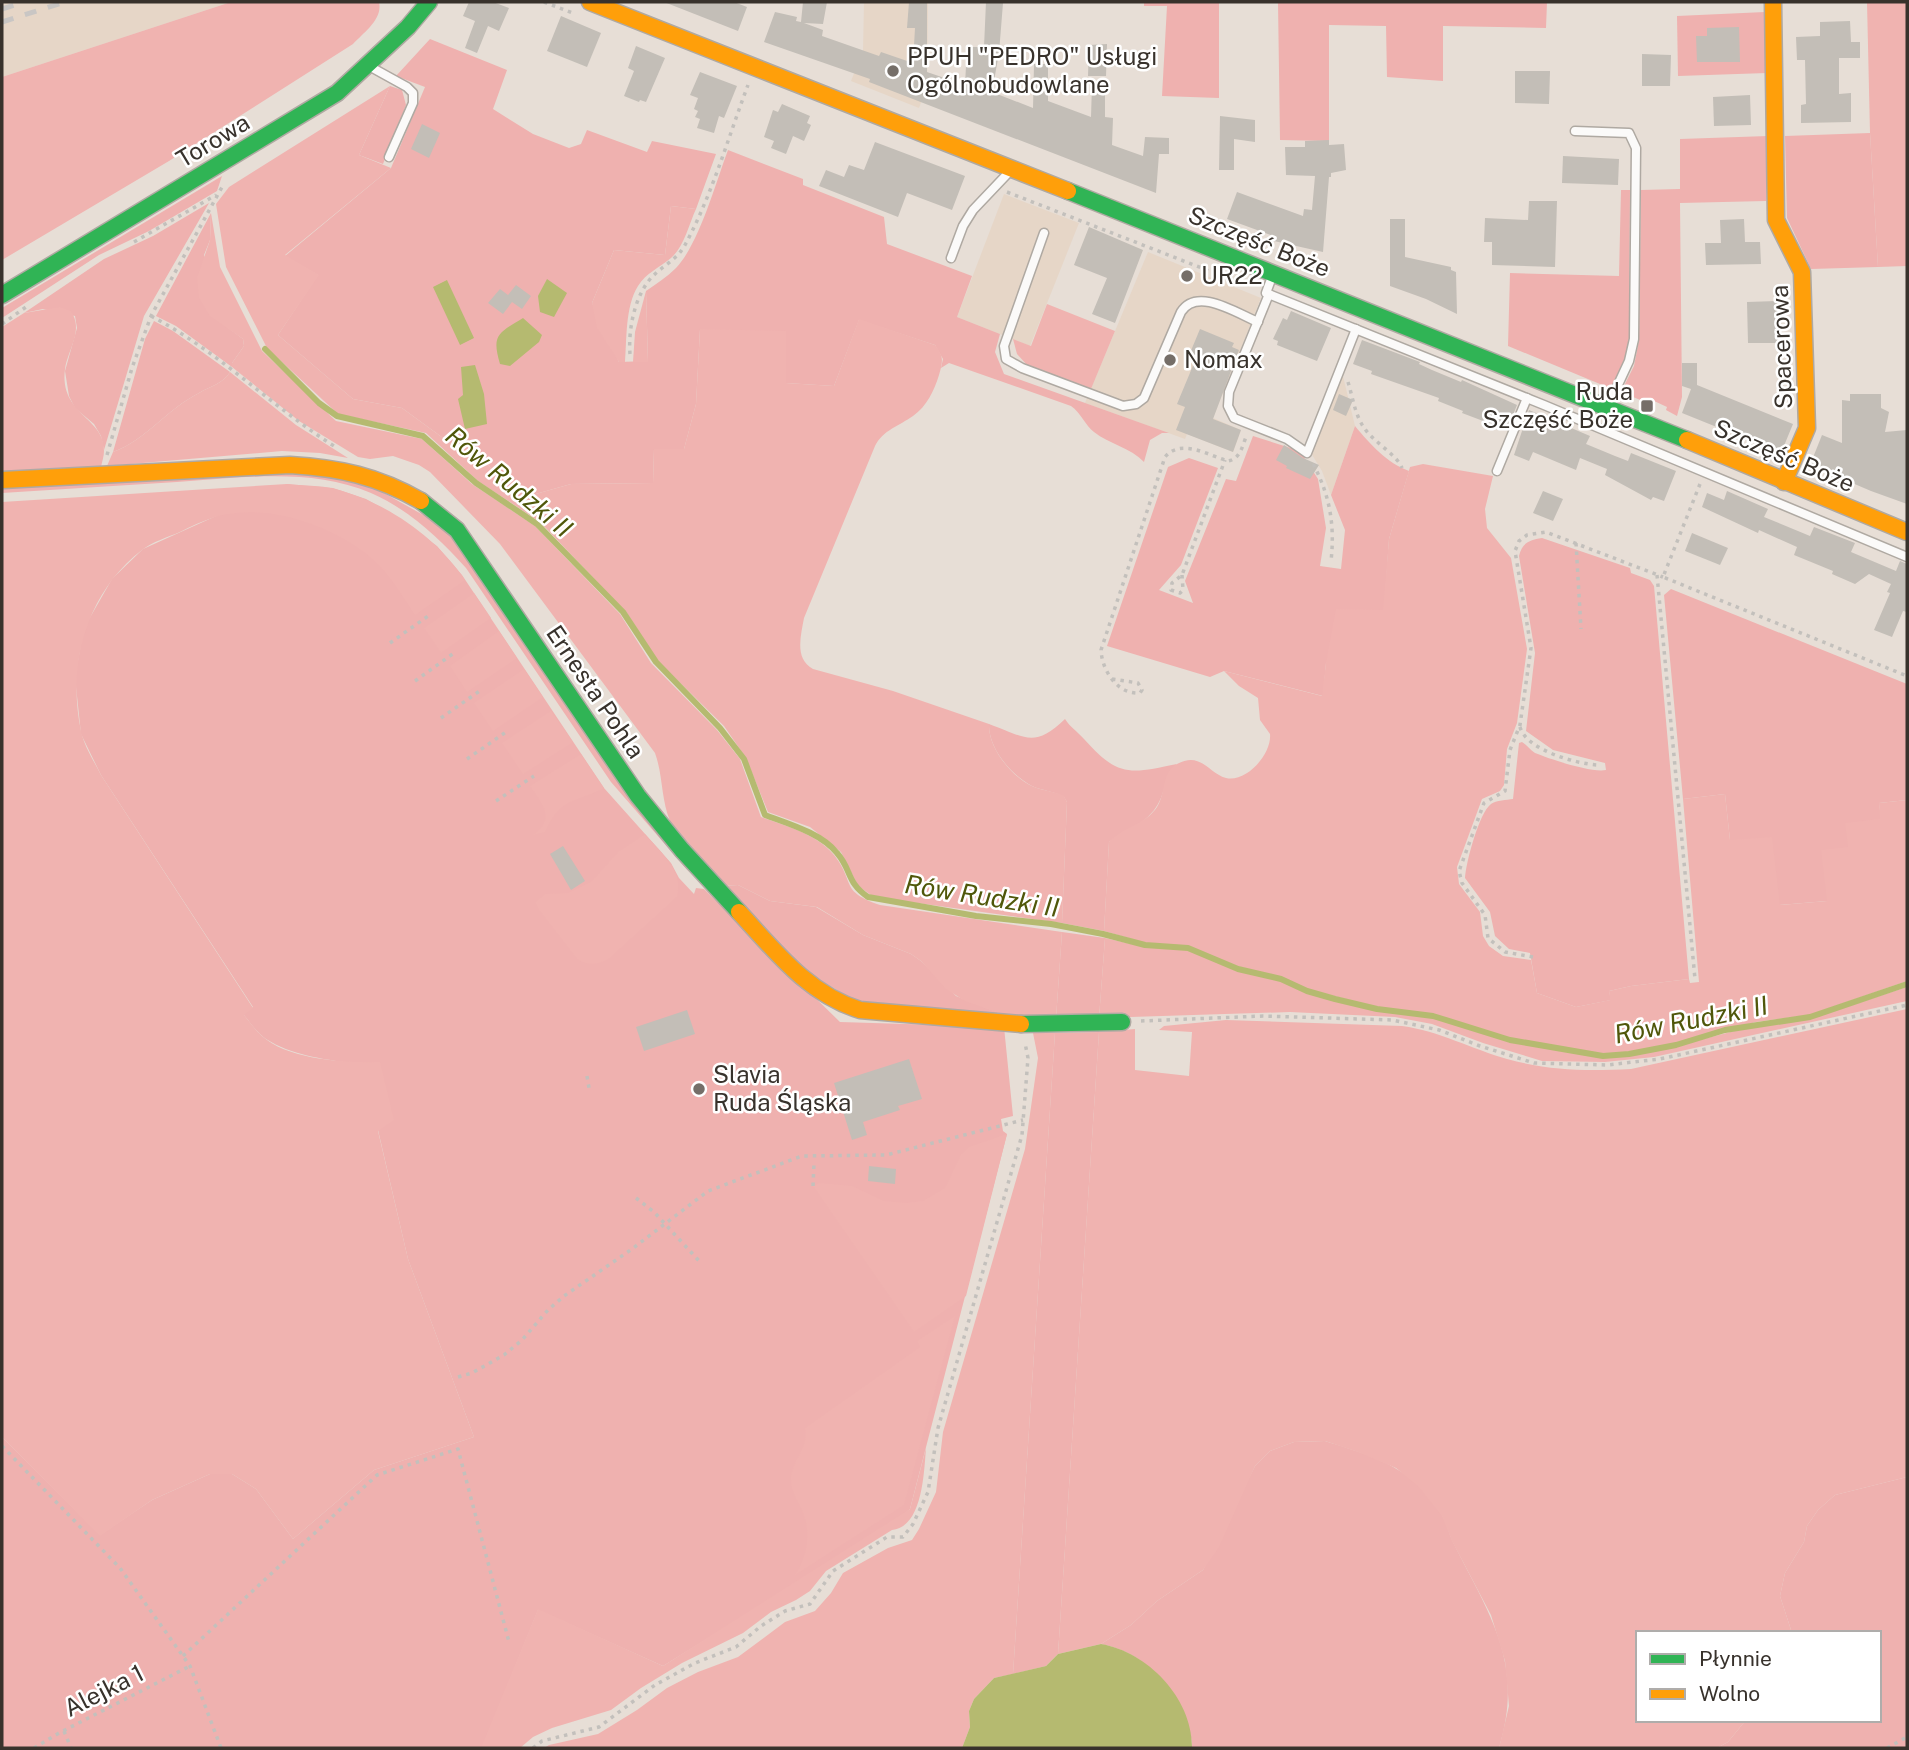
<svg xmlns="http://www.w3.org/2000/svg" width="1909" height="1750" font-family="'Public Sans',sans-serif">
<style>
.built{fill:#e6d6c7}
.green{fill:#efb1af}
.forest{fill:#f0b3b0}
.water{fill:#b5ba70}
.lines{fill:none;stroke-linecap:round;stroke-linejoin:round}
.stream{stroke:#b5ba70;stroke-width:6}
.building{fill:#c3beb7}
.lane-casing{stroke:#afa9a2;stroke-width:11}
.fast-casing{stroke:#afa9a2;stroke-width:19}
.slow-casing{stroke:#afa9a2;stroke-width:19}
.path{stroke:#c3c0bc;stroke-width:3.5;stroke-dasharray:3.5 5;stroke-linecap:butt}
.lane{stroke:#fbfaf9;stroke-width:8}
.fast{stroke:#30b455;stroke-width:16}
.slow{stroke:#ff9f0a;stroke-width:16}
.rail{stroke:#c9c6c4;stroke-width:5;stroke-dasharray:12 12;stroke-linecap:butt}
.poi-dot{fill:#756e68;stroke:#fff;stroke-width:2.5}
.labels{text-anchor:middle;stroke-width:5;stroke-linejoin:round;paint-order:stroke}
.poi-label{font-size:24px;fill:#38322c;stroke:#fff;text-anchor:start}
.street-label{font-size:24px;fill:#38322c;stroke:#fff}
.water-label{font-size:26px;font-style:italic;fill:#50570a;stroke:#fff}
</style>
<rect width="100%" height="100%" fill="#e7ded6"/>
<g class="built">
<path d="M2,2H231L2,77Z"/>
<path d="M864,2H928L927,86L919,108L851,81L863,51Z"/>
<path d="M1004,194L1079,223L1030,346L957,317Z"/>
<path d="M1148,252L1261,298L1213,418L1241,430L1233,452L1187,434L1185,439L1085,403Z"/>
<path d="M1342,372L1355,426L1331,495L1322,471L1311,453Z"/>
</g>
<g class="green">
<path d="M1144,2H1219V98L1162,96L1167,6H1144Z"/>
<path d="M1278,2H1547L1546,28L1443,26V81L1387,77L1386,26L1329,25V141L1280,140Z"/>
<path d="M1765,12L1767,73L1678,76L1677,16Z"/>
<path d="M430,39L507,70L493,109L533,134L569,148L581,144L587,130L647,152L652,141L716,154L696,209L671,206L665,255L614,250L592,303L619,362L648,361L646,291C656,284 667,277 676,268C699,244 716,182 728,150L803,179V185L884,217L887,244L972,276L957,317L1000,334L995,352L1004,374L1169,433H1162L1150,440L1144,462C1131,448 1109,444 1094,432C1085,425 1081,413 1071,406L949,363L941,368L943,359L935,345L859,320L834,386L786,383L700,329L696,404L684,449H654L653,483L571,484L532,495L505,487L475,447L465,454L402,408L353,399L278,335L318,275L285,256L391,168L425,87L396,76Z"/>
<path d="M390,86L402,90L406,105L383,164L359,155Z"/>
<path d="M1870,133L1878,267L1811,269L1787,218L1785,136Z"/>
<path d="M1768,136L1766,201L1680,203L1682,397L1677,416L1666,410L1667,407L1652,400L1650,404L1621,392L1634,366L1639,340L1641,190L1680,189V139Z"/>
<path d="M222,176L217,191L149,231L99,255L2,318V308Z"/>
<path d="M1621,190H1630L1629,340L1627,353L1612,389L1508,346L1510,273L1619,276Z"/>
<path d="M209,203L144,316L104,450L101,436L94,424L75,408L69,396L65,371L77,328L75,316L43,309L24,313L104,259L153,236Z"/>
<path d="M211,213L210,240L204,255L227,327L243,339L244,346L232,363V367L176,326L156,316Z"/>
<path d="M154,321L173,331L230,372C223,384 210,386 199,393C167,409 146,440 113,452L145,339Z"/>
<path d="M1355,426C1370,444 1387,463 1409,471L1389,539L1384,611L1326,663L1323,696L1224,671L1210,677L1107,646L1168,467L1189,458L1218,468L1181,565L1159,590L1193,603L1185,581L1226,479L1236,481L1253,436L1300,451L1318,479L1326,528L1320,566L1341,569L1345,530L1331,495Z"/>
<path d="M280,469L357,478L443,526L689,872L611,782L466,568C439,538 408,509 371,493C310,467 240,478 177,482C118,486 60,489 2,493V487Z"/>
<path d="M287,484L333,488L366,499L398,517L437,546L462,575L604,788L671,863L679,878L694,894L696,888L704,889L840,1022L1004,1027L1013,1116L1001,1119L1003,1131L1007,1134L910,1509L891,1525L663,1666L538,1610L482,1748H2V1437L100,1535L152,1500L210,1474H232L256,1489L293,1539L374,1470L474,1437L408,1259L378,1130L351,1063C322,1059 291,1055 266,1039C257,1033 250,1022 243,1014L253,1007L101,775L81,734L75,677L84,628L112,579L143,549Z"/>
<path d="M1542,538L1630,568L1631,573L1650,580L1654,586L1689,979L1631,986L1609,991L1611,1000L1576,1007L1537,993L1530,953L1509,949L1495,936L1490,912L1465,878C1466,862 1479,813 1491,804C1496,800 1507,800 1513,799L1519,743L1522,742C1527,745 1530,750 1535,753C1550,759 1591,773 1606,770L1605,763L1553,750L1526,731L1535,653L1519,556C1522,543 1529,540 1542,538Z"/>
<path d="M1671,589L1907,684V800L1879,803L1881,819L1848,847L1827,901L1779,905L1730,840L1725,794L1683,799L1664,595Z"/>
<path d="M1065,719C1070,727 1077,731 1084,739C1118,777 1129,774 1177,764C1164,775 1166,791 1158,804C1148,822 1126,832 1109,842L1104,931L1062,923L1067,802L1064,797C1054,791 1043,791 1032,786C1012,776 988,748 989,724C1025,737 1034,749 1065,719Z"/>
<path d="M738,885L770,901L816,907L863,935L911,954L921,961L956,996L1007,1016L862,1005L792,963L724,886Z"/>
<path d="M1062,932L1105,938L1099,1018L1056,1019Z"/>
<path d="M1099,1032L1058,1654L1046,1666L1013,1674L1055,1033Z"/>
<path d="M1325,1441C1357,1451 1396,1462 1420,1487C1428,1496 1438,1507 1443,1517C1447,1525 1449,1534 1453,1542C1489,1615 1525,1662 1499,1748H1192C1192,1732 1186,1721 1179,1707C1163,1675 1138,1651 1101,1644L1131,1625L1157,1601L1203,1570L1255,1466L1270,1451L1294,1442Z"/>
<path d="M1907,1477V1748H1717L1728,1742L1746,1720H1879V1633H1792L1780,1596L1785,1573L1804,1542L1807,1526L1818,1510L1835,1495Z"/>
</g>
<g class="forest">
<path d="M231,2H379C383,19 364,32 353,44L169,161L2,260V77Z"/>
<path d="M1867,2H1907V266L1878,267L1870,133Z"/>
<path d="M390,86L359,155L391,168L285,255L319,275L278,335L353,399L402,408L465,454L475,447L505,487L532,495L571,484L653,483L654,449H684L696,404L700,329L786,331V383L834,386L859,319L935,345C944,356 943,361 939,375C934,391 927,406 913,416C899,426 883,430 875,446L804,618C801,635 794,659 813,669L893,691L989,724C988,748 1012,777 1032,786C1043,791 1054,791 1064,796L1067,802L1062,923L896,900L871,895L858,886L841,852L810,827L768,812L746,758L724,726L658,661L627,613L540,522L478,481L426,433L338,414L267,348L226,267L216,204L229,187Z"/>
<path d="M671,206L696,209C689,224 684,247 671,258C659,268 646,273 638,286C625,307 627,339 625,362H619L597,328L592,303L614,250L665,255Z"/>
<path d="M211,213L220,267L262,351L336,421L422,439L472,484L535,526L620,614L651,663L717,730L740,759L761,817C785,826 817,834 834,855C856,883 839,891 880,905L1062,932L1056,1019L1007,1016L965,1001L946,989L921,961L911,954L863,935L817,907L770,901L738,885L724,886L670,821C661,799 663,775 655,753L500,544L430,472L419,465L393,456L370,459L358,457L299,421L232,367V363L244,346L243,339L210,316L199,298L197,278L210,240Z"/>
<path d="M646,291L648,362H633L635,332Z"/>
<path d="M1047,304L1115,331L1091,389L1028,366L1017,354L1013,339L1031,346Z"/>
<path d="M60,307L71,311C84,331 68,349 65,369C59,415 105,417 104,451C104,456 102,462 101,467L2,472V327L24,313Z"/>
<path d="M230,372L296,425L348,458L320,453L282,451L107,466L113,452C146,440 167,409 199,393C210,386 223,384 230,372Z"/>
<path d="M1423,464L1493,476L1485,509L1487,528L1511,558L1527,649L1517,723L1507,749L1504,785L1500,791L1482,799L1457,867L1459,884L1480,912L1483,936L1489,946L1503,956L1531,960L1537,993L1576,1007L1610,1000L1609,991L1631,986L1689,979L1690,983L1699,982L1683,799L1725,794L1730,840L1772,837L1780,905L1827,901L1821,850L1848,847L1845,823L1880,819L1879,803L1907,800V981L1809,1015L1756,1022L1675,1043L1629,1052L1602,1054L1509,1038L1433,1014L1377,1007L1307,989L1280,977L1237,966L1187,946L1146,943L1104,931L1109,842C1123,827 1145,825 1157,807C1166,793 1161,773 1177,764C1201,751 1208,773 1226,778C1246,783 1272,754 1270,734L1260,720L1258,698L1239,686L1224,671L1322,696L1326,663L1336,609L1383,610L1389,539L1410,467Z"/>
<path d="M287,484C302,486 320,485 335,489C386,502 436,537 465,580L415,615C400,592 385,566 361,550C322,522 262,503 215,517C203,521 191,526 180,532C168,537 152,542 142,550C86,593 67,665 81,731C84,746 94,761 101,775L253,1008L244,1015C250,1022 255,1030 262,1036C288,1060 347,1063 380,1062L394,1120L378,1131L408,1259L474,1437L374,1470L293,1539L256,1489L232,1474H210L152,1500L100,1536L2,1437V502Z"/>
<path d="M474,593L491,618L441,653L424,628Z"/>
<path d="M499,631L517,658L467,692L450,666Z"/>
<path d="M524,669L543,697L493,731L474,703Z"/>
<path d="M551,711L573,742L523,774L502,743Z"/>
<path d="M581,754L604,788C573,804 562,796 545,832L533,835C556,819 543,805 530,786Z"/>
<path d="M645,834C661,853 684,870 677,897L610,958C599,965 587,966 577,959L539,910L535,902L545,894L568,893L591,882L618,852Z"/>
<path d="M1105,938L1144,947L1187,950L1236,970L1280,981L1304,991L1377,1011L1433,1017L1509,1041L1601,1058L1629,1056L1677,1046L1757,1025L1810,1019L1907,987V1001L1654,1057L1605,1062L1542,1061L1483,1043L1432,1024L1395,1017L1290,1012L1099,1018Z"/>
<path d="M1907,1009V1477L1835,1495L1818,1510L1807,1526L1804,1542L1785,1573L1780,1596L1792,1633H1638V1720H1746L1728,1742L1717,1748H1499L1509,1706L1505,1661L1491,1615L1452,1541L1442,1516L1419,1487L1396,1468L1358,1452L1325,1441L1294,1442L1270,1451L1255,1466L1219,1547L1203,1570L1157,1601L1131,1625L1101,1644L1058,1654L1099,1032L1135,1029V1070L1189,1076L1192,1032L1159,1030L1164,1026L1226,1020L1402,1026C1439,1031 1472,1049 1507,1059C1551,1071 1586,1071 1631,1069Z"/>
<path d="M1033,1033H1055L1013,1674L994,1678L974,1699L969,1711L970,1727L962,1748H544L549,1745L598,1734L637,1710L667,1688L698,1672L738,1657L785,1622L815,1611L831,1593L843,1573L888,1548L912,1540L919,1529L936,1492L943,1432L1025,1149L1038,1058Z"/>
<path d="M1007,1134L966,1296L914,1332L813,1186L820,1183L852,1186L884,1201L907,1203L923,1201L945,1188L961,1154L969,1147Z"/>
<path d="M955,1316L904,1505L795,1575C806,1559 811,1535 804,1516C800,1503 791,1494 791,1480C791,1460 809,1449 805,1428L920,1347L917,1341Z"/>
<path d="M926,1448C924,1471 923,1527 892,1530L826,1571L810,1591L796,1600L771,1612L743,1633L682,1663L641,1688L611,1710L552,1728L533,1737L520,1748H481L538,1609L663,1666L910,1509Z"/>
</g>
<g class="water">
<path d="M547,279L567,293L554,317L540,312L538,296Z"/>
<path d="M447,280L474,338L460,345L433,287Z"/>
<path d="M523,318L542,335L539,342L510,366L500,364C491,334 499,333 523,318Z"/>
<path d="M475,365L484,394L487,424L465,429L458,399L463,395L461,367Z"/>
<path d="M1101,1644C1148,1652 1193,1699 1192,1748H962L970,1727L969,1711L974,1699L994,1678L1046,1666L1058,1654Z"/>
</g>
<g class="lines">
<path class="stream" d="M265,349L319,403L337,416L423,436L476,483L537,524L623,612L656,662L720,728L744,759L765,815C789,824 821,833 837,853C852,870 846,882 868,897L976,916L1051,924L1103,934L1145,945L1188,948L1238,969L1281,979L1307,991L1335,999L1377,1009L1433,1016L1510,1040L1603,1056L1629,1054L1676,1045L1725,1030L1810,1017L1907,984"/>
</g>
<g class="building">
<path d="M469,2H493L509,8L499,31L488,26L477,53L465,48L475,21L463,16Z"/>
<path d="M664,2H734L747,7L738,31Z"/>
<path d="M803,2H827L823,24L804,23L823,30L822,36L879,56L881,52L913,63L915,28H927V72L965,85L967,47H984L986,2L1003,3L999,53L992,92L1033,108L1034,64H1048V101L1091,117L1092,85L1105,86V117L1113,118L1112,145L1143,156L1145,137L1169,138V154H1159L1156,193L869,82L870,79L764,42L775,12L797,17L796,21L801,22Z"/>
<path d="M909,2H927V28H907Z"/>
<path d="M561,16L601,33L587,67L547,51Z"/>
<path d="M1850,21L1851,42H1860V58H1839V94L1851,93V122L1801,123V105L1806,104L1805,60H1797L1796,37L1820,36V22Z"/>
<path d="M1739,27L1740,62H1697L1696,36H1707V28Z"/>
<path d="M1107,44L1106,76H1088L1089,45Z"/>
<path d="M636,46L665,58L646,102L640,100L639,102L624,96L634,71L628,68Z"/>
<path d="M1642,54L1671,55L1670,86H1642Z"/>
<path d="M1515,71H1550L1549,104L1515,103Z"/>
<path d="M700,72L737,86L724,118L719,116L714,133L697,128L700,119L695,117L698,111L694,109L698,98L690,95Z"/>
<path d="M1750,95L1751,125L1714,126L1713,97Z"/>
<path d="M782,104L810,116L807,123L811,125L804,141L793,136L786,154L771,148L774,141L764,137L773,110L778,112Z"/>
<path d="M1220,116L1255,120V142L1234,139V170H1219Z"/>
<path d="M422,124L440,133L429,158L411,149Z"/>
<path d="M1329,140V145L1344,144L1346,170L1331,173V177H1329L1323,252L1274,241L1276,237L1227,219L1237,192L1303,216L1304,209L1312,210L1315,176L1286,175L1285,147H1305V141Z"/>
<path d="M875,142L965,176L952,210L907,193L898,217L819,186L826,170L844,177L849,165L864,170Z"/>
<path d="M1563,156L1619,159L1618,185L1562,183Z"/>
<path d="M1529,201H1557L1555,267L1492,265V242H1484L1485,218L1528,220Z"/>
<path d="M1390,219H1405V257L1451,267V270L1456,272L1457,314L1426,299L1390,286Z"/>
<path d="M1744,219L1745,242H1760L1761,264L1706,265L1705,243H1721L1720,220Z"/>
<path d="M1089,227L1143,250L1115,323L1092,314L1107,278L1074,265Z"/>
<path d="M516,285L531,296L522,309L512,302L503,314L488,303L500,289L508,295Z"/>
<path d="M1777,301L1778,343H1748L1747,302Z"/>
<path d="M1291,311L1331,328L1317,361L1277,345L1278,341L1273,339L1283,318L1287,320Z"/>
<path d="M1200,329L1234,343L1232,347L1239,350L1213,419L1241,430L1233,452L1176,430L1185,407L1177,404L1197,356L1190,353Z"/>
<path d="M1362,340L1420,362L1419,364L1432,370L1461,382L1462,380L1517,405L1507,430L1462,413L1463,411L1438,401L1439,398L1371,374L1372,371L1353,364Z"/>
<path d="M1682,363H1697V385L1793,424L1781,453L1682,413L1691,389L1682,386Z"/>
<path d="M1339,394L1353,400L1346,416L1333,410Z"/>
<path d="M1850,394H1881V408L1889,412L1885,432L1907,430V504L1871,491L1810,465L1822,435L1842,443V400L1850,401Z"/>
<path d="M1529,410L1590,436L1586,444L1615,456L1628,461L1631,453L1676,471L1664,501L1653,497L1651,500L1605,475L1607,469L1580,458L1576,470L1533,452L1529,461L1514,455Z"/>
<path d="M1284,445L1303,458L1319,465L1310,479L1286,468L1287,466L1276,460Z"/>
<path d="M1543,491L1563,499L1553,521L1533,513Z"/>
<path d="M1727,491L1768,509L1764,517L1810,536L1814,527L1855,543L1851,552L1896,571L1900,561L1907,564V612L1903,611L1892,637L1874,630L1890,593L1887,592L1891,584L1869,574L1855,584L1832,574L1833,571L1794,555L1797,547L1759,530L1758,533L1702,507L1707,493L1724,500Z"/>
<path d="M1692,533L1728,548L1720,565L1685,551Z"/>
<path d="M563,846L585,881L571,890L550,854Z"/>
<path d="M687,1010L695,1034L644,1051L636,1027Z"/>
<path d="M909,1059L922,1099L898,1106L900,1110L863,1122L867,1135L852,1140L834,1083Z"/>
<path d="M869,1166L896,1169L895,1184L868,1181Z"/>
</g>
<g class="lines">
<g class="lane-casing">
<g id="lane">
<path d="M369,66L407,87L413,93V103L389,157"/>
<path d="M1575,131L1629,133L1636,148L1634,339L1629,361L1609,404"/>
<path d="M1044,233L1004,346L1006,359L1022,368L1123,406L1136,404L1144,398L1181,312C1197,286 1238,314 1258,322"/>
<path d="M951,258L963,226L973,210L1011,170"/>
<path d="M1273,274L1266,293L1544,405L1907,557"/>
<path d="M1269,294L1229,392L1228,406L1234,418L1287,439L1307,453L1356,329"/>
<path d="M1497,471L1527,398"/>
</g>
</g>
<g class="fast-casing">
<g id="fast">
<path d="M1068,191L1687,440"/>
<path d="M2,295L337,93L408,27L429,2"/>
<path d="M421,501L457,530L638,796L682,850L739,912"/>
<path d="M1021,1024L1122,1022"/>
</g>
</g>
<g class="slow-casing">
<g id="slow">
<path d="M590,2L1068,191"/>
<path d="M1773,2L1776,220L1802,272L1807,428L1784,482"/>
<path d="M1687,440L1907,532"/>
<path d="M2,480L290,465C340,468 377,476 421,501"/>
<path d="M739,912C775,951 808,994 860,1010L1021,1024"/>
</g>
</g>
<g class="path">
<path d="M544,2L573,13"/>
<path d="M1007,192L1235,281"/>
<path d="M134,242L216,195"/>
<path d="M151,316C218,351 271,406 334,446"/>
<path d="M2,324L26,307"/>
<path d="M630,354C628,329 635,292 655,274C666,264 678,258 685,245C712,195 728,138 748,85"/>
<path d="M1348,382C1353,398 1355,416 1365,429C1374,442 1398,456 1402,468"/>
<path d="M107,455L132,368L151,316L222,187"/>
<path d="M1313,464C1330,495 1335,526 1331,561"/>
<path d="M1700,484L1663,577L1907,676"/>
<path d="M1576,543L1581,629"/>
<path d="M1182,575L1183,590L1180,593L1171,590L1172,583L1182,575L1225,460"/>
<path d="M1657,575L1695,979"/>
<path d="M390,643L431,614"/>
<path d="M1112,679L1138,683L1142,690L1140,693C1118,695 1102,671 1101,650L1165,457C1181,438 1208,455 1228,461C1240,459 1242,447 1246,437"/>
<path d="M415,681L454,653"/>
<path d="M441,718L481,690"/>
<path d="M1520,727C1526,750 1577,764 1598,765"/>
<path d="M467,759L506,732"/>
<path d="M496,801L534,776"/>
<path d="M1533,957L1505,952L1488,938L1485,915L1462,883L1459,871L1484,803L1505,791L1510,750L1520,725L1531,648L1515,551L1519,541L1527,535L1546,532L1663,577"/>
<path d="M1141,1021L1263,1016L1392,1020L1439,1030L1480,1046L1534,1063L1607,1065L1660,1059L1907,1005"/>
<path d="M587,1076L589,1088"/>
<path d="M813,1186L814,1163"/>
<path d="M636,1198L654,1212L701,1263"/>
<path d="M458,1377L472,1373L504,1355L522,1340L548,1310L564,1296L632,1249L708,1191L802,1156L886,1155L1023,1120"/>
<path d="M2,1446L120,1568L190,1666L221,1748"/>
<path d="M183,1656L377,1475L458,1449L509,1642"/>
<path d="M64,1731L71,1748"/>
<path d="M34,1748L59,1733L190,1666"/>
<path d="M533,1748L542,1741L599,1727L655,1685L695,1663L736,1647L761,1626L785,1611L810,1604L833,1571L887,1537H903L913,1524L928,1492L938,1428L1022,1135L1028,1058L1025,1043"/>
<path d="M1887,1748L1907,1737"/>
</g>
<use href="#lane" class="lane"/>
<use href="#fast" class="fast"/>
<use href="#slow" class="slow"/>
<g class="rail">
<path d="M2,9L24,2"/>
<path d="M2,22L65,2"/>
</g>
</g>
<g class="poi-dot">
<circle cx="893" cy="71" r="7"/>
<circle cx="1187" cy="276" r="7"/>
<circle cx="1170" cy="360" r="7"/>
<rect x="1640" y="399" width="14" height="14" rx="3.5"/>
<circle cx="699" cy="1089" r="7"/>
</g>
<g class="labels">
<g class="poi-label">
<text x="907" y="65">PPUH "PEDRO" Usługi<tspan x="907" dy="28">Ogólnobudowlane</tspan></text>
<text x="1201" y="284">UR22</text>
<text x="1184" y="368">Nomax</text>
<text x="1633" y="400" text-anchor="end">Ruda<tspan x="1633" dy="28">Szczęść Boże</tspan></text>
<text x="713" y="1083">Slavia<tspan x="713" dy="28">Ruda Śląska</tspan></text>
</g>
<g class="street-label">
<text transform="translate(213 141) rotate(-31)" y="8">Torowa</text>
<text transform="translate(1259 242) rotate(22)" y="8">Szczęść Boże</text>
<text transform="translate(1782 347) rotate(-92)" y="8">Spacerowa</text>
<text transform="translate(1784 456) rotate(23)" y="8">Szczęść Boże</text>
<text transform="translate(595 692) rotate(56)" y="8">Ernesta Pohla</text>
<text transform="translate(104 1691) rotate(-27)" y="8">Alejka 1</text>
</g>
<g class="water-label">
<text transform="translate(509 482) rotate(40)" y="9">Rów Rudzki II</text>
<text transform="translate(982 896) rotate(9)" y="9">Rów Rudzki II</text>
<text transform="translate(1691 1020) rotate(-11)" y="9">Rów Rudzki II</text>
</g>
</g>
<rect width="1909" height="1750" fill="none" stroke="#38322c" stroke-width="7"/>
<rect x="1636" y="1631" width="245" height="91" fill="#ffffff" stroke="#afadab" stroke-width="2"/>
<rect x="1650" y="1654" width="35" height="10" fill="#30b455" stroke="#afadab" stroke-width="2"/>
<text x="1699" y="1666" font-size="21" fill="#38322c">Płynnie</text>
<rect x="1650" y="1689" width="35" height="10" fill="#ff9f0a" stroke="#afadab" stroke-width="2"/>
<text x="1699" y="1701" font-size="21" fill="#38322c">Wolno</text>
</svg>
